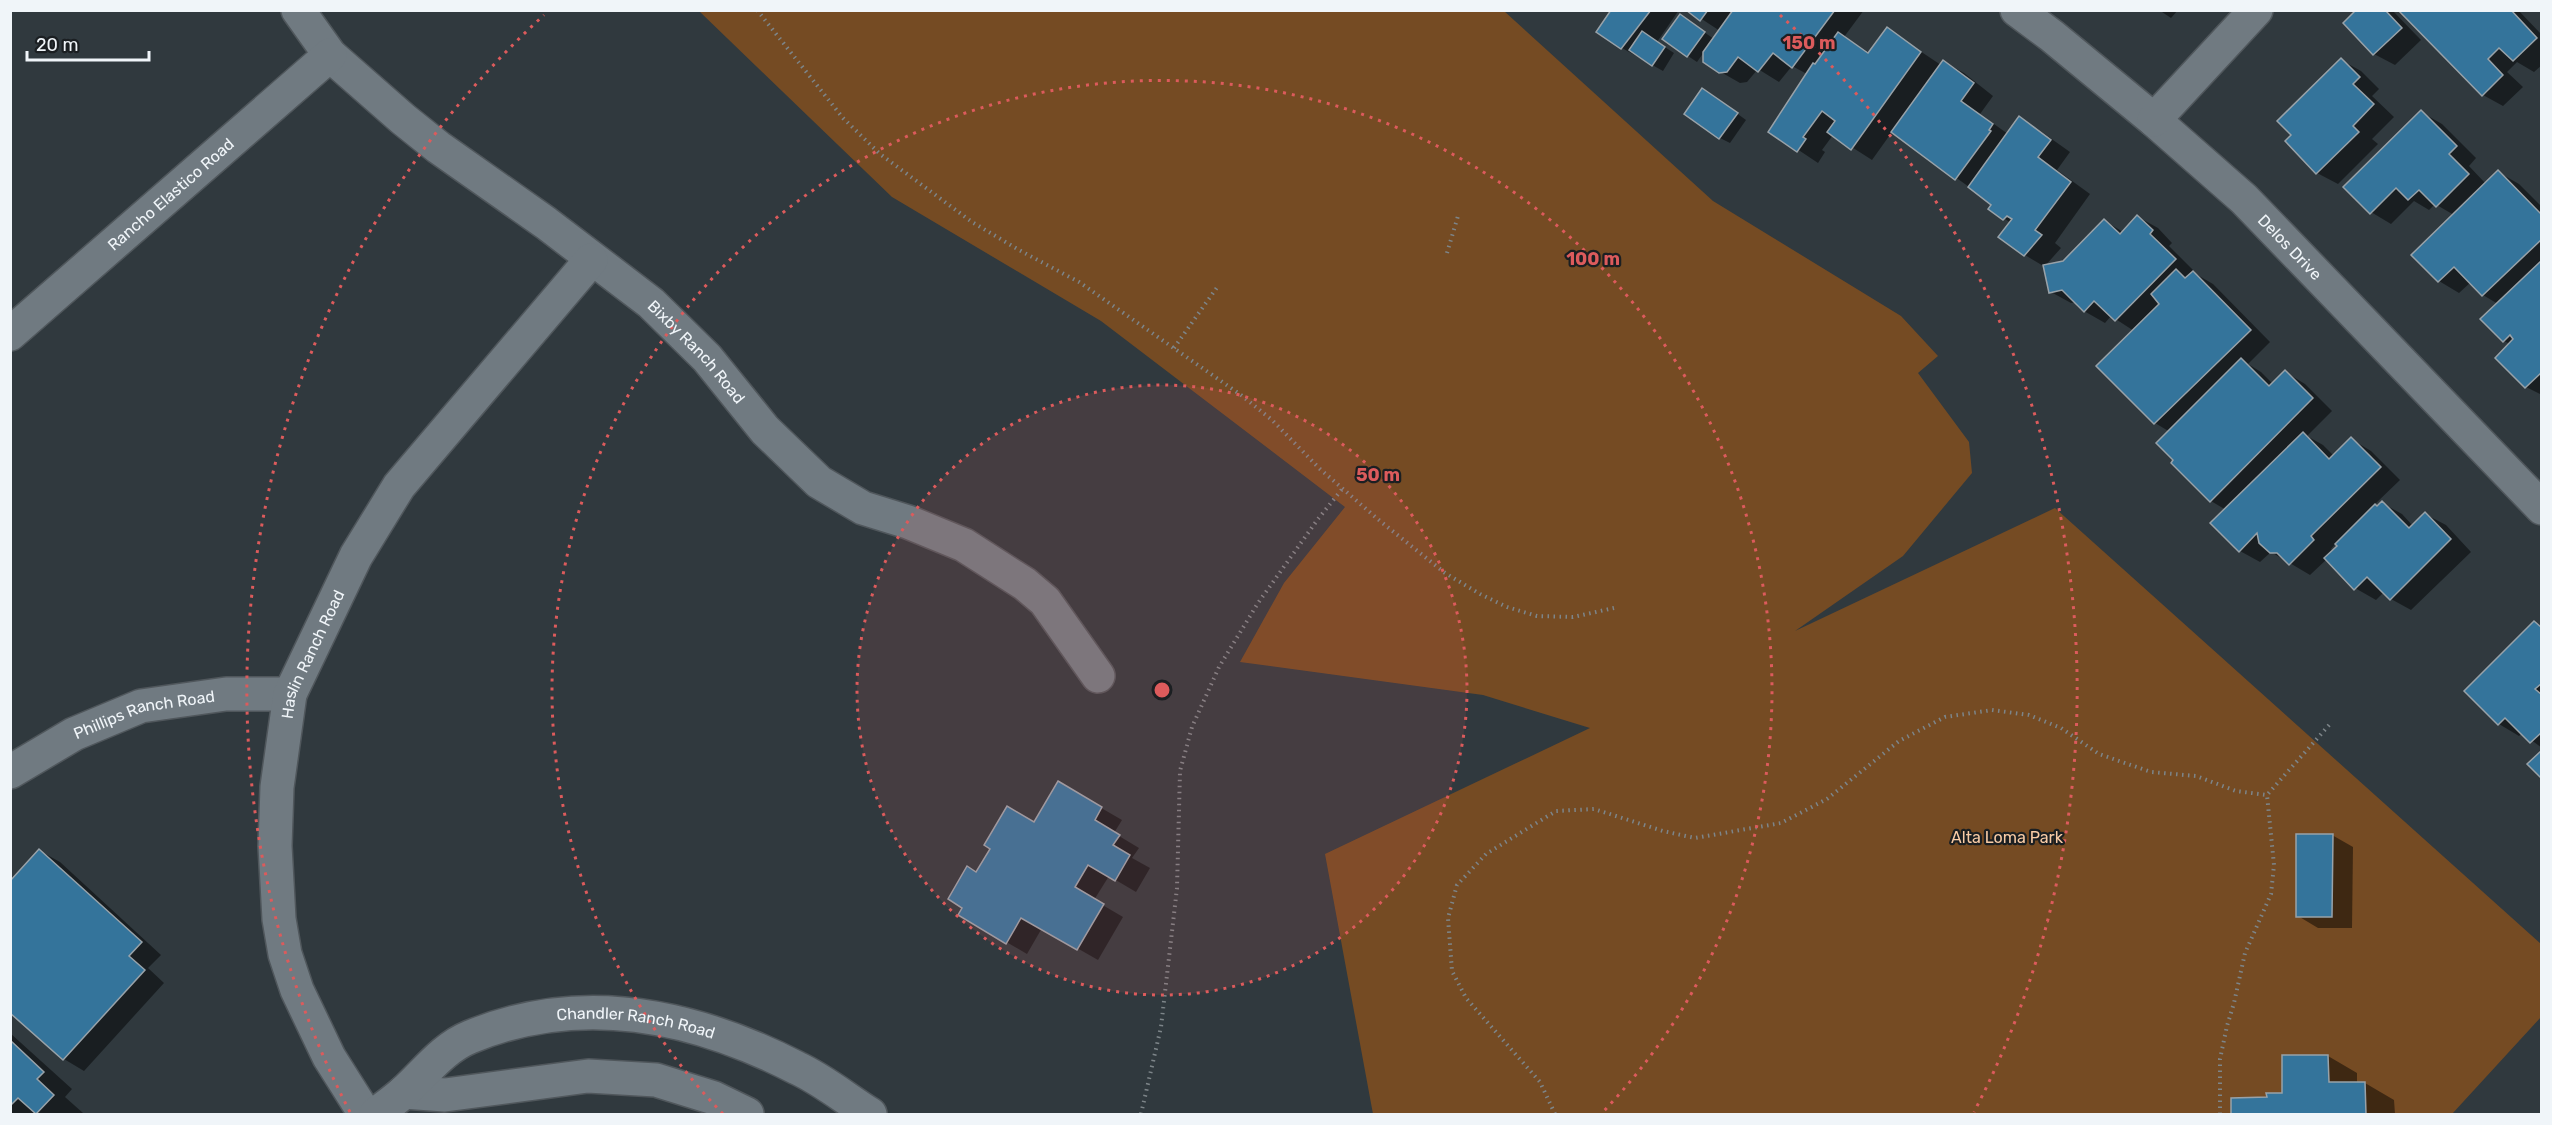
<svg xmlns="http://www.w3.org/2000/svg" width="2552" height="1125" font-family="Rubik,sans-serif">
<style>
.green{fill:#754b23}
.shadow{fill:#0007;fill-rule:evenodd}
.building{fill:#34749b;stroke:#98a2a9;stroke-width:1.5}
.lines{fill:none;stroke-linecap:round;stroke-linejoin:round}
.minor-casing{stroke:#50575c;stroke-width:36}
.path{stroke:#7d8589;stroke-width:4;stroke-dasharray:1.5 4.5;stroke-linecap:butt}
.minor{stroke:#707a81;stroke-width:33}
.ring{fill:none;stroke:#dc5b5c;stroke-width:3;stroke-dasharray:3 6}
.labels{text-anchor:middle;stroke-width:4.5;stroke-linejoin:round;paint-order:stroke}
.street-label{font-size:16px;fill:#f0f5f9;stroke:#1b1f22}
.park-label{font-size:16px;fill:#f9cca6;stroke:#1b1f22}
.centre{fill:#dc5b5c;stroke:#1b1f22;stroke-width:3}
.ring-label{font-size:18px;text-anchor:middle;font-weight:bold;fill:#dc5b5c;stroke:#1b1f22;stroke-width:4.5;stroke-linejoin:round;paint-order:stroke}
</style>
<rect width="100%" height="100%" fill="#30393e"/>
<path class="green" d="M699,11H1504L1713,201L1901,316L1938,356L1918,373L1969,442L1972,473L1903,556L1795,631L2055,508L2541,944V1017L2452,1114H1373L1325,854L1590,728L1483,695L1240,662L1284,583L1345,507L1101,321L892,197Z"/>
<g class="shadow">
<path d="M1613,10H1679L1657,42L1674,53L1663,71L1622,48L1598,32Z"/>
<path d="M1688,10H1864L1844,37L1870,53L1887,29L1941,65L1944,62L1964,73L1993,96L1980,114L2008,134L2019,118L2039,130L2070,152L2057,170L2090,194L2055,243L2061,248L2045,266L2064,263L2105,221L2123,232L2138,217L2158,228L2172,243L2169,246L2195,272L2194,273L2213,284L2270,342L2248,364L2261,372L2273,384L2285,372L2305,384L2332,411L2307,436L2323,445L2334,456L2351,439L2371,451L2400,480L2374,505L2378,507L2382,503L2402,514L2413,526L2425,514L2446,525L2471,552L2411,610L2391,599L2384,592L2376,600L2355,588L2327,559L2310,575L2271,552L2260,562L2240,551L2226,510L2211,501L2175,460L2170,432L2155,423L2134,331L2111,316L2105,323L2084,311L2076,302L2071,303L2051,292L2045,267L2025,255L2011,223L1990,209L1993,204L1892,132L1872,160L1833,135L1822,150L1825,152L1818,163L1770,131L1807,74L1792,66L1779,82L1758,69L1747,82L1740,83L1719,71L1704,52L1697,62L1688,56L1681,16L1714,39L1720,31ZM2336,543L2339,546L2333,552L2331,549Z"/>
<path d="M2159,10H2178L2171,18Z"/>
<path d="M2358,10H2392L2421,40L2395,65L2374,54L2345,23Z"/>
<path d="M2400,10H2518L2542,35V65L2534,72L2517,62L2507,72L2523,87L2503,106L2483,95Z"/>
<path d="M2341,60L2361,71L2379,89L2372,96L2394,117L2372,139L2378,144L2338,184L2317,173Z"/>
<path d="M1713,96L1746,120L1730,143L1720,138Z"/>
<path d="M2421,112L2442,124L2476,158L2469,166L2486,184L2498,172L2519,184L2542,207V395L2526,387L2510,344L2504,341L2498,304L2483,295L2471,282L2459,293L2439,281L2413,255L2454,215L2435,204L2429,210L2414,201L2391,224L2371,212Z"/>
<path d="M2534,622L2542,627V748L2522,733L2519,736L2499,724Z"/>
<path d="M1058,783L1122,820L1114,833L1139,848L1132,858L1150,868L1136,892L1109,876L1094,900L1123,917L1098,960L1042,928L1027,954L960,915L977,873L1034,824Z"/>
<path d="M2332,835L2353,847L2352,928H2318L2298,916Z"/>
<path d="M40,851L60,862L161,955L148,968L164,983L84,1071L64,1059Z"/>
<path d="M10,1033L72,1089L65,1097L83,1113L81,1114H10Z"/>
<path d="M2328,1056L2357,1073V1083H2365L2394,1100L2395,1114H2233L2232,1099H2268L2283,1094Z"/>
</g>
<g class="building">
<path d="M1611,10H1651L1621,49L1596,32Z"/>
<path d="M1686,10H1708L1700,21Z"/>
<path d="M1733,10H1835L1792,68L1773,53L1758,72L1738,57L1727,72L1719,73L1703,62V52Z"/>
<path d="M2356,10H2385L2402,28L2373,55L2343,23Z"/>
<path d="M2398,10H2511L2537,38L2513,61L2499,48L2488,59L2503,75L2482,96Z"/>
<path d="M1680,14L1705,32L1687,57L1662,39Z"/>
<path d="M1887,27L1921,52L1851,150L1827,132L1835,121L1822,111L1803,137L1806,139L1797,152L1768,132L1813,63L1815,64L1838,32L1868,53Z"/>
<path d="M1642,31L1665,47L1652,66L1629,50Z"/>
<path d="M2341,58L2360,77L2353,84L2374,104L2353,126L2359,132L2316,174L2285,141L2291,135L2277,121Z"/>
<path d="M1943,60L1974,83L1961,101L1993,124L1989,130L1991,131L1955,180L1891,132Z"/>
<path d="M1702,88L1738,113L1719,139L1684,114Z"/>
<path d="M2421,110L2457,146L2449,154L2469,174L2436,207L2419,190L2408,200L2396,188L2370,214L2343,187Z"/>
<path d="M2019,116L2051,140L2038,157L2071,182L2035,230L2042,235L2024,256L1998,237L2012,219L2007,216L2003,220L1988,209L1991,205L1968,187Z"/>
<path d="M2498,170L2542,215V239L2482,296L2454,267L2438,282L2411,255Z"/>
<path d="M2137,215L2153,230L2150,234L2176,259L2115,321L2094,301L2084,312L2062,290L2049,293L2043,265L2063,261L2104,219L2120,234Z"/>
<path d="M2542,260V372L2525,388L2495,358L2513,339L2510,335L2503,342L2480,319Z"/>
<path d="M2176,269L2185,278L2193,271L2251,330L2154,424L2096,366L2159,304L2151,294Z"/>
<path d="M2241,358L2269,386L2285,370L2313,398L2210,502L2171,463L2173,460L2156,443Z"/>
<path d="M2303,432L2329,459L2351,437L2381,467L2311,536L2314,540L2289,565L2277,553H2270L2259,543L2257,533L2239,552L2210,523Z"/>
<path d="M2382,501L2409,528L2425,512L2451,539L2390,600L2367,577L2354,590L2324,558L2337,546L2335,544L2375,504L2377,506Z"/>
<path d="M2534,621L2542,628V683L2535,689L2542,695V732L2530,743L2505,718L2498,725L2464,691Z"/>
<path d="M2542,750V779L2527,764Z"/>
<path d="M1058,781L1102,807L1095,820L1120,835L1113,845L1130,855L1115,881L1088,865L1075,887L1104,904L1077,950L1021,918L1006,944L958,915L962,908L948,899L967,866L976,872L990,849L984,845L1007,806L1034,822Z"/>
<path d="M2296,834H2333L2332,917H2296Z"/>
<path d="M39,849L142,942L129,956L145,970L63,1060L10,1013V881Z"/>
<path d="M10,1040L44,1072L37,1079L54,1095L36,1114L18,1098L10,1106Z"/>
<path d="M2282,1055H2328L2329,1082H2365L2366,1114H2231V1098L2267,1097L2266,1093H2282Z"/>
</g>
<g class="lines">
<g class="minor-casing">
<g id="minor">
<path id="s1" d="M298,10L330,55L403,119L438,147L546,223L651,303L707,358L765,430L819,482L863,508L908,522L964,545L1025,584L1045,601L1098,676"/>
<path id="s2" d="M2017,10L2052,36L2154,120L2244,199L2542,508"/>
<path d="M2154,120L2256,10"/>
<path id="s3" d="M10,334L330,55"/>
<path id="s4" d="M10,772L74,734L141,706L226,694H290"/>
<path d="M404,1092L445,1095L588,1076L656,1080L714,1098L747,1114"/>
<path id="s5" d="M365,1114L329,1057L297,990L285,954L279,919L275,846L277,787L290,694L356,556L399,486L591,260"/>
<path id="s6" d="M376,1114C385,1107 395,1100 404,1092C425,1073 443,1048 470,1037C581,991 694,1015 797,1068C823,1080 846,1099 870,1114"/>
</g>
</g>
<g class="path">
<path d="M757,10L843,118L880,154L972,222L1019,250L1079,282L1241,395L1272,420L1320,469L1380,521L1445,573L1480,594L1507,607L1537,616L1573,617L1614,608"/>
<path d="M1447,253L1458,216"/>
<path d="M1174,348L1218,286"/>
<path d="M1141,1114L1161,1027L1177,888L1180,771L1192,727L1219,667L1258,603L1318,519L1343,488"/>
<path d="M1555,1114L1540,1082L1466,998L1452,971L1448,918L1457,885L1486,854L1556,811L1594,809L1663,831L1695,838L1781,823L1827,799L1899,741L1945,717L1992,710L2029,715L2061,728L2099,754L2151,772L2196,776L2236,791L2267,795"/>
<path d="M2220,1114V1059L2227,1026L2234,1003L2245,953L2271,894L2274,865L2267,795L2330,724"/>
</g>
<use href="#minor" class="minor"/>
</g>
<circle cx="1162" cy="690" r="305" fill="#dc5b5c" fill-opacity=".12"/>
<g class="ring">
<circle cx="1162" cy="690" r="305"/>
<path d="M723 1114A610 610 0 1 1 1601 1114"/>
<path d="M350 1112A915 915 0 0 1 544 15M1780 15A915 915 0 0 1 1974 1112"/>
</g>
<g class="labels">
<g class="street-label">
<text dy="6" stroke="none"><textPath href="#s3" startOffset="213">Rancho Elastico Road</textPath></text>
<text dy="6" stroke="none"><textPath href="#s2" startOffset="362">Delos Drive</textPath></text>
<text dy="6" stroke="none"><textPath href="#s1" startOffset="528">Bixby Ranch Road</textPath></text>
<text dy="6" stroke="none"><textPath href="#s5" startOffset="486">Haslin Ranch Road</textPath></text>
<text dy="6" stroke="none"><textPath href="#s4" startOffset="148">Phillips Ranch Road</textPath></text>
<text dy="6" stroke="none"><textPath href="#s6" startOffset="292">Chandler Ranch Road</textPath></text>
</g>
<g class="park-label">
<text x="2007" y="843">Alta Loma Park</text>
</g>
</g>
<circle cx="1162" cy="690" r="9" class="centre"/>
<g class="ring-label">
<text x="1809" y="49">150 m</text>
<text x="1593" y="265">100 m</text>
<text x="1378" y="481">50 m</text>
</g>
<rect width="2552" height="1125" fill="none" stroke="#f0f5f9" stroke-width="24"/>
<path d="M27 51v9h122v-9" fill="none" stroke="#f0f5f9" stroke-width="3"/>
<text x="36" y="51" font-size="18" fill="#f0f5f9" stroke="#1b1f22" stroke-width="4.5" paint-order="stroke">20 m</text>
</svg>
